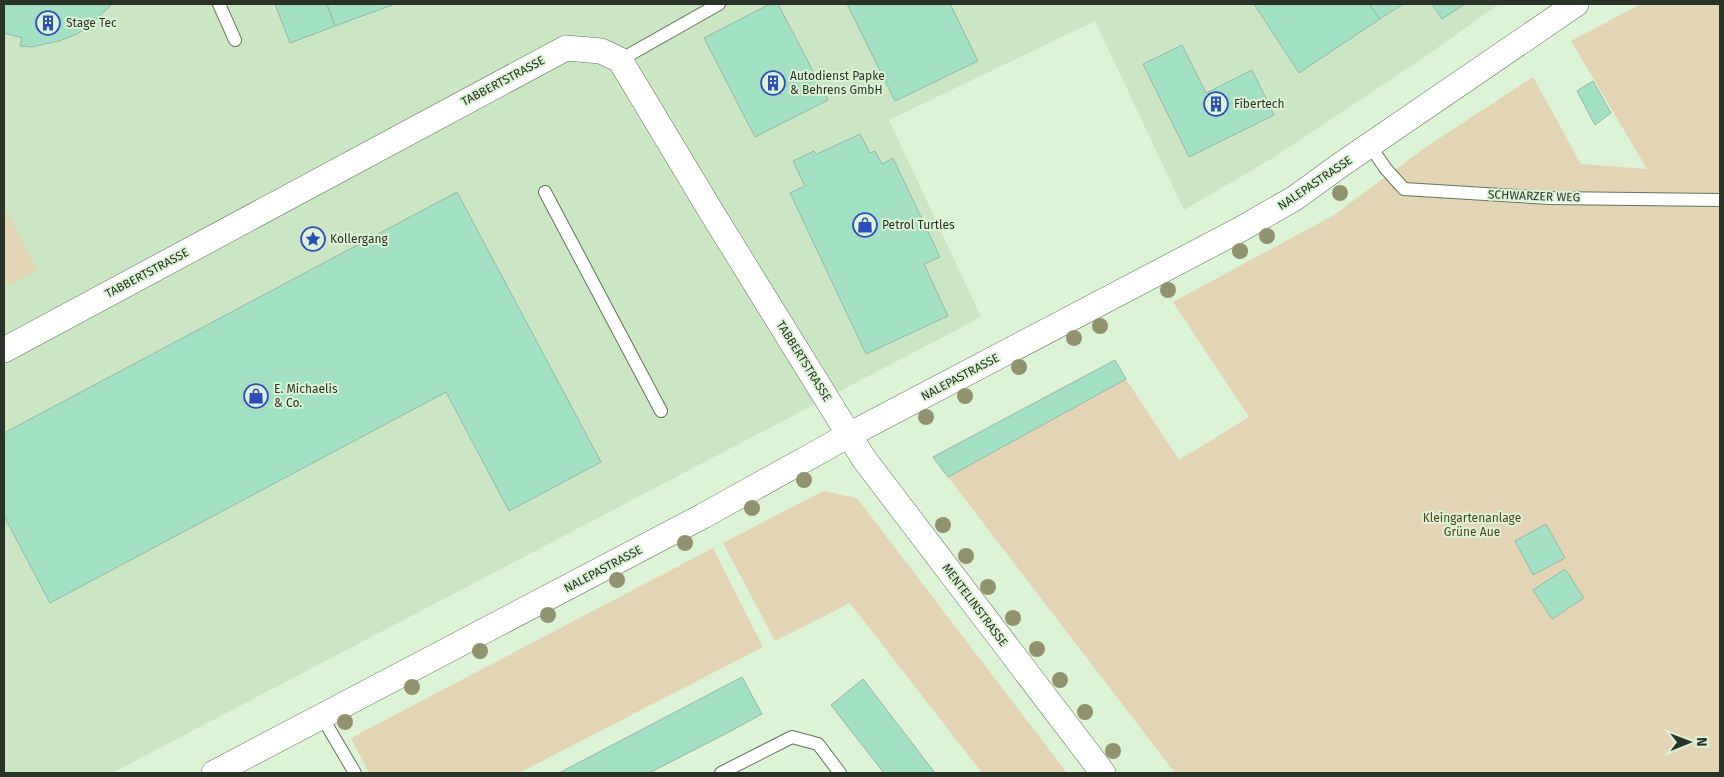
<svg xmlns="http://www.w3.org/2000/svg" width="1724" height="777" font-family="'Fira Sans',sans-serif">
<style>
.built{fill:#cbe6c3}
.green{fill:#e3d5b4}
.building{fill:#a2e0c3;stroke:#93b8a6}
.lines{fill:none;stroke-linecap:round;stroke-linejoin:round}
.service-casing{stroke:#5f7459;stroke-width:14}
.minor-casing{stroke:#5f7459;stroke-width:26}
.service{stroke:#fff;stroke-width:12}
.minor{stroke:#fff;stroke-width:25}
.tree{fill:#91936e}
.labels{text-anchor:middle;stroke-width:4;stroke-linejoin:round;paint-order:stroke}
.poi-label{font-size:12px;fill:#2a3327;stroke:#dcf4d5;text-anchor:start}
.street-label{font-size:12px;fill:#2a3327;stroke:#dcf4d5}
.park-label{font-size:12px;fill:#54441a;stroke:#dcf4d5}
</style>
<rect width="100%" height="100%" fill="#dcf4d5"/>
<path class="built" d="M4,4H1499L1429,54L1271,159L1184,210L1095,21L889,120L981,317L112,773H4Z"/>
<g class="green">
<path d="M1641,4H1720V773H1175L948,477L1126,379L1179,460L1249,417L1173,302L1334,215L1426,147L1533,77L1581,164L1647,169L1571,41Z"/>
<path d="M4,207L37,270L9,286L4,276Z"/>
<path d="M823,491L857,498L1067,773H982L850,603L775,641L723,543Z"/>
<path d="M713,548L763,647L519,773H369L351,738Z"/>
</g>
<g class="building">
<path d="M4,4H112L88,27L77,34L59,41L31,47L20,46L22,38L4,33Z"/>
<path d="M275,4H327L335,26L290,43Z"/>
<path d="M327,4H395L335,26Z"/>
<path d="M770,4H778L828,100L755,137L704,38Z"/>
<path d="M847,4H950L978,61L895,101Z"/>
<path d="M1254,4H1369L1380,19L1299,73Z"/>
<path d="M1369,4H1403L1380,19Z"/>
<path d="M1432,4H1465L1442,19Z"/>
<path d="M1182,45L1206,93L1252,70L1274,115L1189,157L1143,64Z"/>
<path d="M1593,81L1611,113L1595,125L1577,91Z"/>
<path d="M860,134L870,153L875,151L882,164L893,158L940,257L924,264L948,316L866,354L790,193L805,186L793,161L814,151L817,154Z"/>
<path d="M457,192L601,462L509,511L446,392L50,603L4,516V433Z"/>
<path d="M1115,360L1126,379L948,477L933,457Z"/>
<path d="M1546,524L1565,558L1533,575L1515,541Z"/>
<path d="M1565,569L1584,598L1552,619L1533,590Z"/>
<path d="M742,677L762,714L729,732L649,773H559Z"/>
<path d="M863,679L935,773H884L831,705Z"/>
</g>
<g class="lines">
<g class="service-casing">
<g id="service">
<path d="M219,4L235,40"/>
<path d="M620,60L719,4"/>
<path d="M1370,146L1386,169L1404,189L1549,198L1720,200"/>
<path d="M545,192L661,411"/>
<path d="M322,717L355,773"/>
<path d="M721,773L792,737L818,744L840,773"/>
</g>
</g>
<g class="minor-casing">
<g id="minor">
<path d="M4,350L566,48L601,51L620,60L712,213L864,459L1103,773"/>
<path d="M214,773L703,516L849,435L1241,229L1295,198L1339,166L1576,4"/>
</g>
</g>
<use href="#service" class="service"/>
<use href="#minor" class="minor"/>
</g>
<g class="tree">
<circle cx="1340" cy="193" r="8"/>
<circle cx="1267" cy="236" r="8"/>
<circle cx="1240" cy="251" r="8"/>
<circle cx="1168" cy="290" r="8"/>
<circle cx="1100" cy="326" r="8"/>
<circle cx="1074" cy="338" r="8"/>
<circle cx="1019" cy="367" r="8"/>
<circle cx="965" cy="396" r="8"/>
<circle cx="926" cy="417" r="8"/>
<circle cx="804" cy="480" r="8"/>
<circle cx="752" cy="508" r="8"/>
<circle cx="943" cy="525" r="8"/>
<circle cx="685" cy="543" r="8"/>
<circle cx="966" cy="556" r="8"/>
<circle cx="617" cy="580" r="8"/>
<circle cx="988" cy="587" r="8"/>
<circle cx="548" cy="615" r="8"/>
<circle cx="1013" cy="618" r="8"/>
<circle cx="1037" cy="649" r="8"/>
<circle cx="480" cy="651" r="8"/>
<circle cx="1060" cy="680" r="8"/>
<circle cx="412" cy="687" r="8"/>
<circle cx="1085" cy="712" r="8"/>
<circle cx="345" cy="722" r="8"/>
<circle cx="1113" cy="751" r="8"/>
</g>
<defs>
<g id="building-ring" transform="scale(1.25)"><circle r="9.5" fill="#dcf4d5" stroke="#2c4ebd" stroke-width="1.5"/><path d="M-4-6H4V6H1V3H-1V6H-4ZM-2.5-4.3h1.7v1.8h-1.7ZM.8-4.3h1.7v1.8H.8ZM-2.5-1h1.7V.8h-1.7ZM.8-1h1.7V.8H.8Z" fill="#2c4ebd"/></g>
<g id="shop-ring" transform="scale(1.25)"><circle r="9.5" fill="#dcf4d5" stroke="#2c4ebd" stroke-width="1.5"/><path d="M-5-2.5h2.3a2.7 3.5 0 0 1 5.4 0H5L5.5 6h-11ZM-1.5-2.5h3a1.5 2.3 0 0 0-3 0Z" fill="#2c4ebd"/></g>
<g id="sight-ring" transform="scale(1.25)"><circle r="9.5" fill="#dcf4d5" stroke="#2c4ebd" stroke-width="1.5"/><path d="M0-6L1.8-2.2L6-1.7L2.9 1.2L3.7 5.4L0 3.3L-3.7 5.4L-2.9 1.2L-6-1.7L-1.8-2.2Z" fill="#2c4ebd"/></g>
</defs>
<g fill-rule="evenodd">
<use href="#building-ring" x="48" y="23"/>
<use href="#building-ring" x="773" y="83"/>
<use href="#building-ring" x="1216" y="104"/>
<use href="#shop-ring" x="865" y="225"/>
<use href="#sight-ring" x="313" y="239"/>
<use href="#shop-ring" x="256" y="396"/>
</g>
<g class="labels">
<g class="poi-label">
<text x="66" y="27">Stage Tec</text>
<text x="790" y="80">Autodienst Papke<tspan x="790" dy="14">&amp; Behrens GmbH</tspan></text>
<text x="1234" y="108">Fibertech</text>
<text x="882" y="229">Petrol Turtles</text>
<text x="330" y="243">Kollergang</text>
<text x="274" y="393">E. Michaelis<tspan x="274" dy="14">&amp; Co.</tspan></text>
</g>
<g class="street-label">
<text transform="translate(503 81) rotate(-28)" y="4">TABBERTSTRASSE</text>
<text transform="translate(1315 183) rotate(-34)" y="4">NALEPASTRASSE</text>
<text transform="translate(1534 196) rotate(2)" y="4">SCHWARZER WEG</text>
<text transform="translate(147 273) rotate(-28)" y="4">TABBERTSTRASSE</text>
<text transform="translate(804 361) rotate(58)" y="4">TABBERTSTRASSE</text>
<text transform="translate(960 377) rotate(-28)" y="4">NALEPASTRASSE</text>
<text transform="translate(603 569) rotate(-28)" y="4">NALEPASTRASSE</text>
<text transform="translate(975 605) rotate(53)" y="4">MENTELINSTRASSE</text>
</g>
<g class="park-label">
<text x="1472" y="522">Kleingartenanlage<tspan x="1472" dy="14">Grüne Aue</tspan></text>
</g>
</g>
<rect width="1724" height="777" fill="none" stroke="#2a3327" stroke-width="10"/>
<g transform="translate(1689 742) rotate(89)" stroke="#dcf4d5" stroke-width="4" paint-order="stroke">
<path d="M0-4L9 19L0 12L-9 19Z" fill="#2a3327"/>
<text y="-8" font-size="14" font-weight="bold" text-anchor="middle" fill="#2a3327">N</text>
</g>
</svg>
